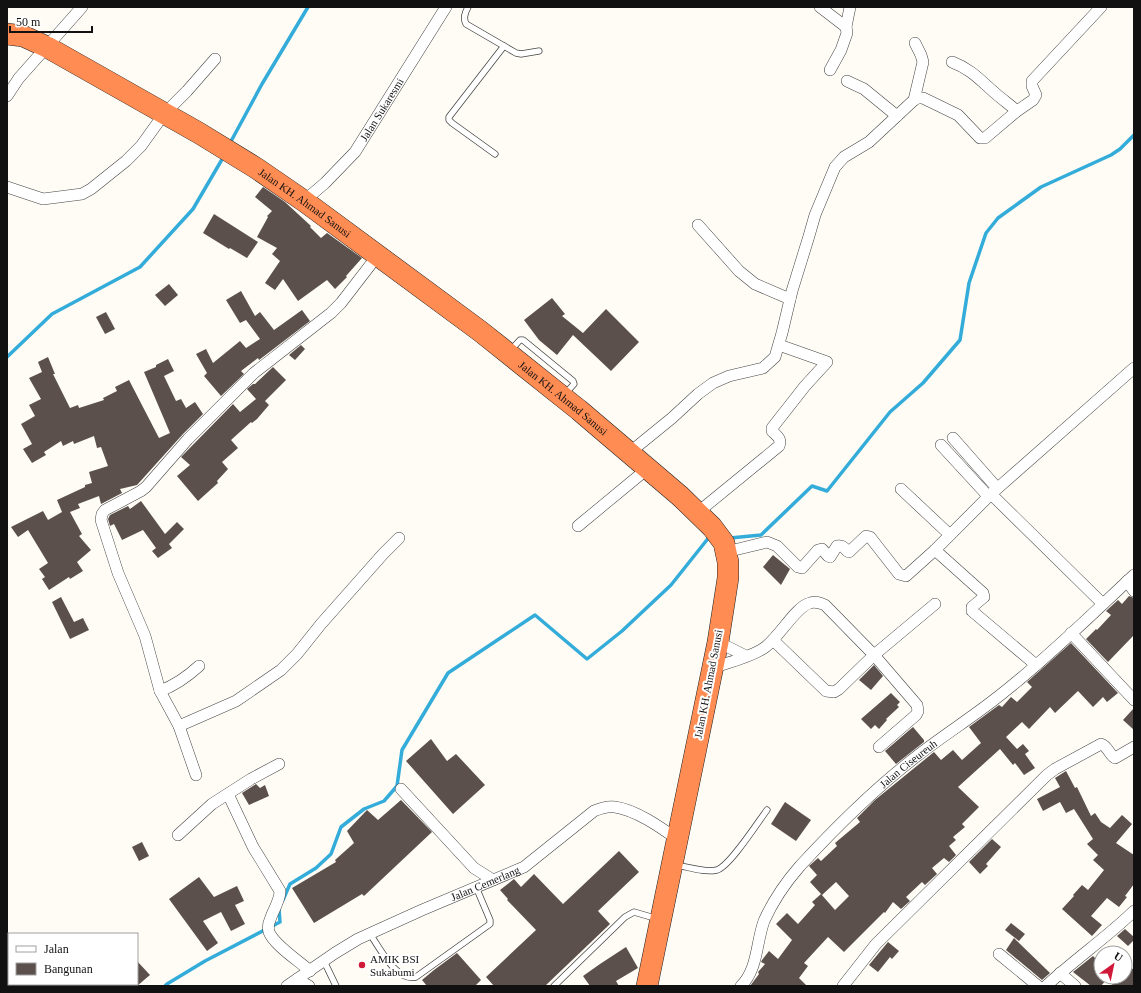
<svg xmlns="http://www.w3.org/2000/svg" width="1141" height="993" font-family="Georgia,serif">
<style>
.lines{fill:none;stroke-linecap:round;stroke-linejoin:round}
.stream{stroke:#33acda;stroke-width:3.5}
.building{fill:#5b504c}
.lane-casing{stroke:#444;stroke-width:7}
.street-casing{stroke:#444;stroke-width:12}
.highway-casing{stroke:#222;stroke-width:22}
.lane{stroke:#fff;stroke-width:5.5}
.street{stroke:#fff;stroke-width:11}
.highway{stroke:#ff8c53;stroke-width:21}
.poi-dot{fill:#d01939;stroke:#fff;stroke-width:1.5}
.labels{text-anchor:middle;stroke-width:4;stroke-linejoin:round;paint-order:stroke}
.street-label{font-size:11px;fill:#111;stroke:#fff}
.poi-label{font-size:11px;fill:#111;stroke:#fff;text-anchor:start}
</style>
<rect width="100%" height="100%" fill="#fffcf5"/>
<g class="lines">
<g class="stream">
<path d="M229,145L262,84L308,7"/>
<path d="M7,357L52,314L140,267L193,209L224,156"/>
<path d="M730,538L761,535L812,486L827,491L890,412L923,383L960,340L969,283L986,233L998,218L1041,187L1111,155L1120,149L1134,135"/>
<path d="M283,900L290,884L316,868L331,854L341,827L364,809L384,801L397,786L402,750L448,673L535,615L587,659L622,631L671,585L710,536"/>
<path d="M165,986L167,984L205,961L280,922L279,909"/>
</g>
</g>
<g class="building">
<path d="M263,187L285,202L311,226L310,227L321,238L327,233L362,258L346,276L347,277L335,289L327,280L298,301L283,279L275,290L265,283L280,261L272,254L277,248L257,237L268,217L267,216L272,211L255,197Z"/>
<path d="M214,214L258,242L247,258L230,248L229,249L203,233Z"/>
<path d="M169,284L178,295L165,306L155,295Z"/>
<path d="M241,291L255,316L260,312L274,330L302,310L310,321L259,360L258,358L241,371L244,374L221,396L204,376L207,373L196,354L206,349L213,363L240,341L246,348L260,339L246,320L240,323L226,300Z"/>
<path d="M552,298L565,314L562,316L583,333L606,309L639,342L611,371L573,335L557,355L539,340L524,320Z"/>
<path d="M106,312L115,329L105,334L96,317Z"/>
<path d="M301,345L305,349L295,360L289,355Z"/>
<path d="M48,357L55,374H53L70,408L78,405L79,408L104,400L103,398L117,391L115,387L129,380L159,438L170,433L144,372L156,367V365L168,359L174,371L164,376L176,401L181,399L186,408L195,402L203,414L183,434L137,485L120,489L122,493L101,504L99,496L78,504L80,508L70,512L82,534L79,536L91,550L77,562L83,571L70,579L69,577L49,590L42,579L45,577L39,569L48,563L28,530L18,537L11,527L43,511L48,520L62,512L57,500L85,487V485L92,483L89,472L108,466L101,447L97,448L94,436L74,444L73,441L63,446L61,441L44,452L46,455L32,463L23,449L32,444L21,424L35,416L29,405L41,399L29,378L42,372L38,362Z"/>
<path d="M273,367L286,380L265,401L269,405L257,419L252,423L251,422L231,440L238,448L222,462L228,469L217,481L218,483L198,501L177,476L190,465L181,457L233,404L240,412L256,399L247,389L253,384H255Z"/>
<path d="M141,501L165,534L177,522L184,529L169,544L172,548L158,558L152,551L156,548L143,530L122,540L114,524L110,526L108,519L110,515L128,506L130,509Z"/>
<path d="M773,555L790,569L781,585L763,567Z"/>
<path d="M1129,596L1134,598V635L1108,662L1086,639L1096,629L1097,630L1111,615L1106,611L1118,600L1122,604Z"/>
<path d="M61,597L74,622L83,618L89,630L70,639L52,602Z"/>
<path d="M1071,643L1118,693L1107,702L1103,697L1093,707L1078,691L1055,713L1050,707L1029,729L1022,722L1006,737L1017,749L1023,744L1029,751L1025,754L1035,768L1024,775L1015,763L1013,765L1000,749L958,787L979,807L962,824L965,827L953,837L956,840L949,846L956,855L949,862L944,858L932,868L937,874L925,885L922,882L906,897L910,901L901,909L893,902L885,913L884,912L844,952L828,937L804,963L808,966L799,978L807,986H750L759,974L758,972L765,964L761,962L762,960L769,951L778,959L792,940L776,924L787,913L798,924L815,905L812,902L821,894L835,910L849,896L836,882L822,895L810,882L817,875L809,866L818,858L821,861L837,846L835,843L860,822L857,818L875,800L934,752L941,760L953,750L962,760L981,743L969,727L999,705L1002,707L1011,697L1017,702L1032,687L1027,682Z"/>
<path d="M874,665L883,676L871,690L859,680Z"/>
<path d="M891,693L900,702L897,705L899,707L886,719L887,720L879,729L875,725L871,729L861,719Z"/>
<path d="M1134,708V730L1123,720Z"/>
<path d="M913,727L924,740V742L896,764L885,751Z"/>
<path d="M431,739L447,761L456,754L485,785L453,814L406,761Z"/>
<path d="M1066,771L1075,788L1077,787L1091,816L1095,813L1101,822L1110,828L1122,815L1132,824L1116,843L1134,855V884L1125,896L1127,897L1119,907L1107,898L1091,916L1102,925L1092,936L1062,909L1074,896L1073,895L1082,885L1088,890L1104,870L1093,860L1098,855L1087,844L1093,839L1074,809L1066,813L1060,802L1043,811L1037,799L1060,787L1055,778Z"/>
<path d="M256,784L260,788L265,785L269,796L249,805L242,793Z"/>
<path d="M401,800L432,832L364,896L362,894L314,923L292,888L336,862L335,860L354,843L347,831L367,810L378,820Z"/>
<path d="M785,802L811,820L796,841L771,824Z"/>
<path d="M992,839L1001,847L986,864L988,866L980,874L969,862Z"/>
<path d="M142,842L149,856L139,861L132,847Z"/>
<path d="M619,851L639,872L598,911L610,924L545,986H494L486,977L536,930L507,900L508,899L500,890L514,879L521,887L534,874L563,904Z"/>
<path d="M199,877L214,897L237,886L244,901L235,905L245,924L231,931L221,912L203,921L218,943L207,951L169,899Z"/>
<path d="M1011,923L1025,934L1019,941L1005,930Z"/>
<path d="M1125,929L1134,937V940L1128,946L1117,936Z"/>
<path d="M1014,938L1050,973L1042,980L1006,950Z"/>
<path d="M888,942L899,951L892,959L890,957L878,972L869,965Z"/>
<path d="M626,947L638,968L616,981L619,986H590L583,976L600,964Z"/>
<path d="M1101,951V977H1125V963L1134,970V986H1114L1106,980L1101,986H1091L1073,972L1093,956L1095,958Z"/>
<path d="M457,953L481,980L475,986H427L422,980L434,970Z"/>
<path d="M137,961L150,975L137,986Z"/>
</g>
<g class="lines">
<g class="lane-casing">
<g id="lane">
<path d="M468,7C465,13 463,18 466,24L516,53L521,54L539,51"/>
<path d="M495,154L452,123L449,120V117L504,46"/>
<path d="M510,351L520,340H523L573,381L574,384L565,394"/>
<path d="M676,865C689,867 704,873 717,870C730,866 758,822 767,810"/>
<path d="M370,934C380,948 396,982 416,977L490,924V920L476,887"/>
<path d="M324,961L336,986"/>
<path d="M554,986L625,917L634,912L658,919"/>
</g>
</g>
<g class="street-casing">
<g id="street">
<path d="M820,7L846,27"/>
<path d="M952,62C971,69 980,80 995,93C1002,99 1010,105 1017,111"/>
<path d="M830,70L841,50L847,33L846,27L850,7"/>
<path d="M847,81L864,89L897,116"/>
<path d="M7,96L19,78L82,7"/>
<path d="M914,100L923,62L921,55L915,43"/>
<path d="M7,187L43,199L82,194L91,189L126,161L141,146L164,114L187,91L215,59"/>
<path id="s1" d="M304,201L325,183L355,152L446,7"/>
<path d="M698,225L739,271L755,284L790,299"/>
<path d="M378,255L341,303L331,313L254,373L188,439L146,487L141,491L105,510L102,514L101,520L118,573L145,636L160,691L179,726L236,701L281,670L297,654L321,624L383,554L399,538"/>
<path d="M953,438L997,488"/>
<path d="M941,445L988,496"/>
<path d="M629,453L672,418L698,394L713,383L729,376L763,368L775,357L782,333L792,291L809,236L815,215L835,167L844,157L869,142L914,100L918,98H923L958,115L980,138H985L1017,111L1033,100L1036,95L1032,86V81L1101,7"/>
<path d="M901,489L950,535"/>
<path d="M991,494L1103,604"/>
<path d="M697,513L779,446C782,439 777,436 772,431V428L805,386L827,362L779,345"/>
<path d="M578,526L647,469"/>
<path d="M935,550L983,593L984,597L972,607V611L1036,665"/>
<path d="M726,552L767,542L777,546L798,567L802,568L818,550L822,549L828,556L830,557L837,546C842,545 844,547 847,551L849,552L866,536L870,537L899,574L906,576L935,550L991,494L1134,368"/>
<path d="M1127,581L1134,591"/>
<path d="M1071,633L1134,700"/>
<path d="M773,640L826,691L834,692L839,689L874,655L935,604"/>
<path d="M718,642L746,656"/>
<path d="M712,668C729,662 749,658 764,648C778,639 796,606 810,603C815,601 820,603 825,605L874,655L917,705L918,711L916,715L879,747"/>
<path d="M160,691C176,685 187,677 199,666"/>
<path d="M179,726L196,775"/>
<path d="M401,789L474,868L493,880"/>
<path d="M228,794L253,847L280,891C280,901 273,910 270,920C268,924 268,928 269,932C274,945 299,961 310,971"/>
<path d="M178,835L212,804L251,779L279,764"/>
<path d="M999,954L1038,986"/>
<path d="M1060,973L1075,986"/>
<path d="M297,979L309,986"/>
<path id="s2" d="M287,986L335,953L358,939L422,910L524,867L594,811C601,808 608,806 615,807C636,810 660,827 677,839"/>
<path id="s3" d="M741,986C758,969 756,943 764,921C773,901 786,882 800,866C836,827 874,789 917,756C945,734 976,715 1004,692C1050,656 1092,614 1134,575"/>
<path d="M843,986L876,944L1047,775L1055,769L1101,744C1108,746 1109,755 1115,758L1134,747"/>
<path d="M1046,986C1074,960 1106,938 1134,911"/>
</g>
</g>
<g class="highway-casing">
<g id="highway">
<path id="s4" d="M7,34L23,36L47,47L199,133L256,168L304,201L480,331L579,410L680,496L712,527L724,543L728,562V578L718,642L647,986"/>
</g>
</g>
<use href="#lane" class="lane"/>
<use href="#street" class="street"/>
<use href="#highway" class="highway"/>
</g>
<circle class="poi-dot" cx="362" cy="965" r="4"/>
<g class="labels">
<g class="street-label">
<text dy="4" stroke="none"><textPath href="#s1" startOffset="121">Jalan Sukaresmi</textPath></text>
<text dy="4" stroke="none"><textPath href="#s4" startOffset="344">Jalan KH. Ahmad Sanusi</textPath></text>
<text dy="4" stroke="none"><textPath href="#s4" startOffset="668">Jalan KH. Ahmad Sanusi</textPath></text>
<text transform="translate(708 684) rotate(-79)" y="4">Jalan KH. Ahmad Sanusi</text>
<text dy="4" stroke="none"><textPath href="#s3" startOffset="285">Jalan Ciseureuh</textPath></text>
<text dy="4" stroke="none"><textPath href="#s2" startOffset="224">Jalan Cemerlang</textPath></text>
</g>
<g class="poi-label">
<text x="370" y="963">AMIK BSI<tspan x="370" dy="13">Sukabumi</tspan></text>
</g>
</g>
<rect width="1141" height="993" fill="none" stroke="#111111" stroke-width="16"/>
<rect x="8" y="933" width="130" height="52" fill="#ffffff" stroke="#a0a0a0"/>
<rect x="16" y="946" width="20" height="6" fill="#ffffff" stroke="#a0a0a0"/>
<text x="44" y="953" font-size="12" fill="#111111">Jalan</text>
<rect x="16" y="963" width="20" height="12" fill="#5b504c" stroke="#a0a0a0"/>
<text x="44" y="973" font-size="12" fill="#111111">Bangunan</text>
<g transform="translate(1113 965) rotate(33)"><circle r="19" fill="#ffffff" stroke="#a0a0a0"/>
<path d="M0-3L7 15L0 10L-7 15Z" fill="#d01939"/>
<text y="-6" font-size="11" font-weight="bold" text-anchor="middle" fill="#111111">U</text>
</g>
<path d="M10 26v6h82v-6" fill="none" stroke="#111111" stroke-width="2"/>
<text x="16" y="26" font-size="12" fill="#111111" stroke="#ffffff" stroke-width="3" paint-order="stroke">50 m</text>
</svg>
